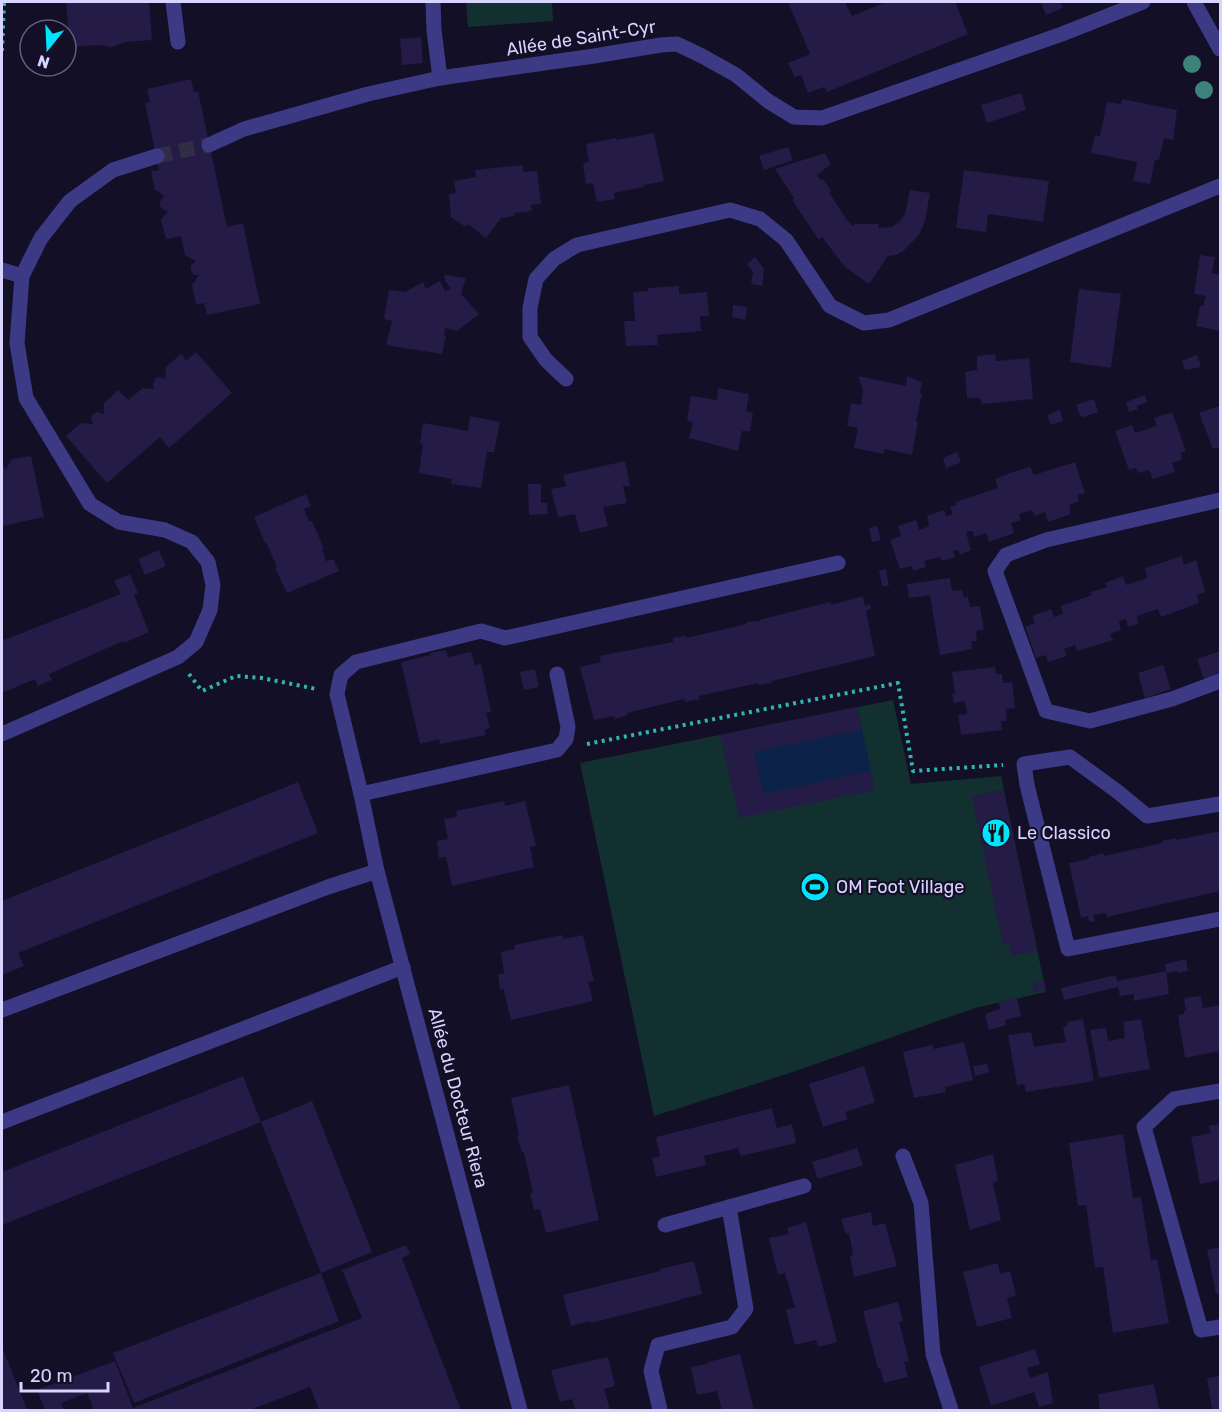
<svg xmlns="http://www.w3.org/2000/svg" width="1222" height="1412" font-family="Rubik,sans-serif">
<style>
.green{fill:#12302f}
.water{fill:#0c2248}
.building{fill:#241b47}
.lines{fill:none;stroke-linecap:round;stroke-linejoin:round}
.minor-tunnel{stroke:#312d47;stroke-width:15;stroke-dasharray:15 8;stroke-linecap:butt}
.path{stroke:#2fb8b0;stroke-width:4;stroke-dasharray:3 4.5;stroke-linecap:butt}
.minor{stroke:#3d3a85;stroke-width:15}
.tree{fill:#3d827b}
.labels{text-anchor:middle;stroke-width:4.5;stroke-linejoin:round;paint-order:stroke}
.street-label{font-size:18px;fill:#d9d4ff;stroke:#130f26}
.poi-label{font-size:18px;fill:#d9d4ff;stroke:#130f26;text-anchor:start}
</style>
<rect width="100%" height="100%" fill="#130f26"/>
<g class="green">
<path d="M466,2H552L553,21L468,27Z"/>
<path d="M893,700L911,784L1001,776L1046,992L975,1008L790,1073L654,1116L580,763Z"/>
</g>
<path class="water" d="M862,729L871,771L763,794L754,752Z"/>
<g class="building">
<path d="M66,2H149L152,40L125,42L112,47L98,45L70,47Z"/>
<path d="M788,2H845L852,16L886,2H955L968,34L827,92L824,87L808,93L801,75L795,77L788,63L810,54Z"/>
<path d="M1044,2H1060L1063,8L1046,15L1041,3Z"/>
<path d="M421,37L423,63L402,65L400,39Z"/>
<path d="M191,79L194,92L198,91L227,227L243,223L260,304L207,315L204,303L196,305L192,285L199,275H194L191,271V266L196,261L185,255L181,236L166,239L161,220L168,211L163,210L160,206V201L163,197L165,196L155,190L151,171L159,170L145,103L150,102L147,89Z"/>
<path d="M1021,93L1026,110L987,123L981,105Z"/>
<path d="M1122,99L1177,110L1173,140L1164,138L1159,160H1155L1150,184L1133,181L1137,162L1091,153L1095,135L1100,136L1107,102L1121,104Z"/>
<path d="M654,133L664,181L644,185V187L614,193L615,199L597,202L593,183L586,184L583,164L589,162L586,144L616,138V140Z"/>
<path d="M788,147L793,160L764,170L759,156Z"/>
<path d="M825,153L831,164L817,175L821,180L823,179L831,191L829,192L846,219L853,226L855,224H879L878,228L892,227L900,221L905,214L910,190L930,193L925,221L919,235L903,251L896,255L888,256L869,284L845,267L822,237L819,240L792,200L794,198L775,169Z"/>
<path d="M523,165V172L537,171L541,204L531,205L532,211L514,213V216L503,218L502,217L486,238L468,224L466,227L451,217L449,194L456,193L454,181L476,177L475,170Z"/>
<path d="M964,170L1049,181L1043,222L988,214L986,232L956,228Z"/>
<path d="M1200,255L1215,257L1212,273L1220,275V331L1196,326L1200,306H1203L1206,296L1194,294Z"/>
<path d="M755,257L764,269L762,286L751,284L753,272L747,264Z"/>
<path d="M444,275L466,278L461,294L479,314L457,331L445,328L444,336H446L442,354L386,345L392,321L384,319L389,290L405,292L423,282L426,289L440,281L445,291L451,289L445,280Z"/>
<path d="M679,286V294L707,292L709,316H700L701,331L657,335L658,345L626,346L624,321H635L633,292L648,291V288Z"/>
<path d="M1079,289L1121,294L1111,368L1070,362Z"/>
<path d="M733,305L747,307L745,320L732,317Z"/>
<path d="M196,352L232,393L169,448L160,437L107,483L66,436L81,423L93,424L91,419L92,415L97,412L104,414V403L118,390L128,400L143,388L154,389L153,384L155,379L159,377L165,379L166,367L181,354L186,361Z"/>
<path d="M995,354L996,361L1029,358L1033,399L982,404L980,398H967L965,372L977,370V356Z"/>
<path d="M1197,355L1201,367L1185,370L1182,361Z"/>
<path d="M858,376L906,386L907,376L922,382L920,393L922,394L916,421L918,422L912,455L884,449V454L854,448L858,428L847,426L851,403L861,405L863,389Z"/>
<path d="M718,388L749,394L746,411L753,413L750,431H742L738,451L689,438L693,423L687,420L691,396L717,400Z"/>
<path d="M1145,395L1147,402L1137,406L1138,409L1129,412L1126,402Z"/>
<path d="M1094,399L1098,412L1084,417L1080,416L1076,405Z"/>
<path d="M1219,406L1220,447L1213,449L1199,413Z"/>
<path d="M1060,410L1063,421L1051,425L1047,415Z"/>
<path d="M1172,412L1186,451L1181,453L1182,460L1172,463L1175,472L1153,479L1149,470L1138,473L1136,468L1129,470L1115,431L1132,425L1135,433L1157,426L1154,418Z"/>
<path d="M470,416L500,422L494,452H487L481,488L451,484L452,479L419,473L423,444L420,443L423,423L468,431Z"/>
<path d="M957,452L961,462L946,468L943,458Z"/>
<path d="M31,456L44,517L2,526V465L6,469L12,459Z"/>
<path d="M625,461L630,486H623L627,503L603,507L608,526L580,533L575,514L558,517L551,489L566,486L563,475Z"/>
<path d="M1075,462L1085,493L1078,495L1079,501L1069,505L1071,514L1048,522L1045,512L1035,516L1032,510L1019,514L1021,520L1011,523L1014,533L989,542L986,533L974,537L973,531L966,532L971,550L960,555L958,550L953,551L955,557L942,561L940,557L924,561L926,567L913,571L912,566L900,569L890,540L901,536L898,526L916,520L919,530L929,526L927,516L944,510L946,516L953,514L950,507L956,505V502L998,488L995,479L1013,472L1030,467L1034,475Z"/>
<path d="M528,484H541V503H547L548,514L529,515Z"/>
<path d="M306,494L311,506L304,509L309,521H312L324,549H322L326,561L333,559L339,571L287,593L275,568L277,567L266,542L265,543L254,517Z"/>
<path d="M877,526L881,540L872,542L869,528Z"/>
<path d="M159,550L166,566L145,575L138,559Z"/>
<path d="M1182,556L1184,565L1196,560L1205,592L1197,595L1199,603L1161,617L1158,609L1137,616L1138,624L1128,627L1126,619L1119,621L1121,630L1110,634L1113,640L1077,651L1075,645L1064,649L1067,656L1048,662L1046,655L1036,658L1025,627L1035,623L1032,616L1051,609L1054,617L1063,614L1061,606L1092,595L1091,592L1107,587L1105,583L1123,576L1126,585L1147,578L1145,568Z"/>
<path d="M886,569L889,586H882L879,570Z"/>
<path d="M130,574L138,593L134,595L149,632L124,643L123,641L49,674L52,680L38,686L35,679L2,693V634L4,640L121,594L114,581Z"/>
<path d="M950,578L952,591L962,590L964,598L968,596L970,607L980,606L984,630L976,631L977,641H971L972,649L940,655L930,595L909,598L907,584Z"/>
<path d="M863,596L865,606L870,604L871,609L866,611L875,656L772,681V683L759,685L758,683L699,696L700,699L685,702L684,699L627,713L628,715L615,719L614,716L594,720L580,667L601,662L599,656L673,642V638L686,636V638L747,624L746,622L760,621L759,620L818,605L831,602V605Z"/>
<path d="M446,650L448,657L471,652L475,665L481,664L491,712L486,713L490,728L484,730L486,735L440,744L439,739L420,744L401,662L431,655L430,653Z"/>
<path d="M1220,651V677L1205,682L1197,659Z"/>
<path d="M1163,665L1171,689L1145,698L1138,673Z"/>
<path d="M995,667L996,674H1002L1003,683L1012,682L1015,708L1006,709L1007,721H1001L1002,730L961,735L958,715L967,714L965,701L954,703L952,694H955L952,672Z"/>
<path d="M535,669L539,687L524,690L520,672Z"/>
<path d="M857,707L862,729L754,752L763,794L871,771L875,790L739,818L720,735Z"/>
<path d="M298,782L318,833L18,953L24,966L2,975V901Z"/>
<path d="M1003,789L1037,951L1011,956L1009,944L1003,945L972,796Z"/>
<path d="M504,801L505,806L525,801L536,846L530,847L534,867L452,886L446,857L439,858L437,841L448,839L444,819L457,817L456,811Z"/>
<path d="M1220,831V891L1107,917L1106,913L1093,915L1095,921L1089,922L1088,916L1081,918L1069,863L1089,859V857L1103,853L1104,856L1162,843V841L1176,838L1177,840Z"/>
<path d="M562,935L563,939L583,935L594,981L588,982L593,1001L511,1020L503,988L500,990L498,975L504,973L501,952L515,949L514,945Z"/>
<path d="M1186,959L1188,971L1177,973V971L1166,973L1165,964Z"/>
<path d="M1166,971L1169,994L1134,1001V994L1120,996L1118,987L1064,1000L1061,988L1116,975L1117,981Z"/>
<path d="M1044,981L1046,989L1034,992L1032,984Z"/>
<path d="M1201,996L1203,1008L1220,1005V1051L1185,1058L1178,1015L1184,1014V1011H1186L1184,998Z"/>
<path d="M1017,998L1021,1016L1005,1020L1006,1025L989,1030L985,1014L1000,1009L999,1002Z"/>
<path d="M1083,1019L1094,1081L1026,1092L1024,1084L1017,1085L1008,1035L1031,1032L1034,1047L1066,1042L1063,1026H1067V1022Z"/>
<path d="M1141,1019L1150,1069L1099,1078L1090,1030L1106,1028L1108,1041L1125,1038L1123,1022Z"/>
<path d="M964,1042L973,1080L945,1087L946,1092L914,1098L903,1052L932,1045L934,1049Z"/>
<path d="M987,1064L989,1072L975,1076L973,1066Z"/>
<path d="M864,1066L875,1102L845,1112L848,1119L823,1127L809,1084Z"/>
<path d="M243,1076L261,1122L2,1225V1172Z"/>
<path d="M569,1085L599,1220L546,1233L540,1209L534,1210L530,1193H533L524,1152H522L517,1136L519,1135L511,1098Z"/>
<path d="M312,1101L372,1252L321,1273L261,1122Z"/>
<path d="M772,1108L777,1128L792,1124L796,1143L741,1156L738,1148L704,1156L706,1165L656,1177L652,1158L660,1156L656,1137Z"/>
<path d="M1220,1124V1180L1200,1184L1191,1137L1211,1133L1209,1126Z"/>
<path d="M1123,1134L1133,1198L1141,1197L1151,1260L1157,1259L1169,1323L1113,1333L1103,1267L1095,1268L1086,1205L1078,1206L1069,1143Z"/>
<path d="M857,1148L863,1165L818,1179L812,1162Z"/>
<path d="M993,1154L998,1181L993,1183L1001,1220L970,1230L955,1165Z"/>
<path d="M871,1212L873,1226L885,1223L897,1266L854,1277L850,1256L853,1255L849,1233L846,1234L841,1219Z"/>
<path d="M806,1222L837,1342L818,1347L816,1340L795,1345L786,1310L795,1307L785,1273L778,1275L769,1238L789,1234L787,1228Z"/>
<path d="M406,1245L410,1254L402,1258L461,1410H319L310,1387L250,1410H94L87,1393L61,1403L64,1410H45L37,1390L115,1361L133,1408L362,1318L342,1270Z"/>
<path d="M1220,1247V1293L1216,1294L1207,1250Z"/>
<path d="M694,1261L702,1294L681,1299V1300L591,1323V1321L571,1326L563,1295L660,1271V1269Z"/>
<path d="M998,1263L1000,1274L1010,1271L1016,1295L1007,1298L1012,1318L977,1327L963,1272Z"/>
<path d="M321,1273L339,1321L134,1403L113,1353Z"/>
<path d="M898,1302L903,1321L899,1322L909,1361L904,1362L908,1377L884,1383L880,1368L878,1369L863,1311Z"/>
<path d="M2,1347L27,1410H2Z"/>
<path d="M1035,1349L1040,1364L1027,1368L1030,1378L1048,1372L1053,1403L1039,1407L1034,1392L991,1406L979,1367Z"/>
<path d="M740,1354L754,1410H722L717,1391L697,1395L691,1367L708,1364V1362Z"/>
<path d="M608,1357L615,1386L604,1389L610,1410H575L572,1399L560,1402L551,1370Z"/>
<path d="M1220,1376V1410H1212L1207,1378Z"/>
<path d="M1154,1384L1159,1410H1100L1098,1394Z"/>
</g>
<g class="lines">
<path class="minor-tunnel" d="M157,156L209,145"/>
<g class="path">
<path d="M2,51L4,2"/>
<path d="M189,674L202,691L236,676L262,678L316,689"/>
<path d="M587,744L898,683L913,771L1003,765"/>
</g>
<g class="minor">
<path d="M173,2L178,42"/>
<path d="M433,2L434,30L440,78"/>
<path d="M1194,2L1220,49"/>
<path d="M209,145L244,129L368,94L440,78L594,56L661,45L677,44L702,56L736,75L768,101L794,117L822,118L1062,34L1143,2"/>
<path d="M2,270L22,276"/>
<path d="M566,379L546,360L530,337V308L536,279L554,259L577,245L730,210L760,219L786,240L830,306L864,323L889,320L1220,186"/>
<path d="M1220,500L1046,540L1006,555L995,571L1046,711L1090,721L1172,699L1220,681"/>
<path d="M2,734L178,657L196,642L210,610L213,585L208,562L192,542L165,530L119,522L90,504L26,398L17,343L22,276L41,238L70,201L113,170L157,156"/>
<path d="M361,794L557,750L566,739L568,727L557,674"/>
<path d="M1220,804L1147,816L1118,792L1070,757L1024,764L1027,785L1068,949L1220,919"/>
<path d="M2,1010L328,887L377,871"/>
<path d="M1220,1091L1174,1099L1144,1127L1201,1330L1220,1327"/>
<path d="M2,1122L403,967"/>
<path d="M903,1156L921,1203L933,1354L951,1410"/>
<path d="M665,1225L804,1186"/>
<path d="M520,1410L377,871L361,794L337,694L341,675L356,662L481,631L505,638L838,563"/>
<path d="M660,1410L651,1371L658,1345L732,1327L746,1309L729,1207"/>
</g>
</g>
<g class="tree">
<circle cx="1192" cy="64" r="9"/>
<circle cx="1204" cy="90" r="9"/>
</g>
<defs>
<g id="restaurant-disc" transform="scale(1.5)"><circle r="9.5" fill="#00e5ff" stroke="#130f26"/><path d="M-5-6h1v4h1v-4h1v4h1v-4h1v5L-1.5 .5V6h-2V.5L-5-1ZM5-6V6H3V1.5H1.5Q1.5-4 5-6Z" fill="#111"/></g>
<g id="stadium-disc" transform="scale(1.5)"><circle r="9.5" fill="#00e5ff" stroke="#130f26"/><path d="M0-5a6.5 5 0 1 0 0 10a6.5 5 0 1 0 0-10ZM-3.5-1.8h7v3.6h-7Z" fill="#111"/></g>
</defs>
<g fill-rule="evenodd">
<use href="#restaurant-disc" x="996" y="833"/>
<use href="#stadium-disc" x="815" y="887"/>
</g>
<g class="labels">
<g class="street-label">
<text transform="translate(581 38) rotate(-9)" y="6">Allée de Saint-Cyr</text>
<text transform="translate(458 1098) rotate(75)" y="6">Allée du Docteur Riera</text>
</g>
<g class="poi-label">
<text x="1017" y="839">Le Classico</text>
<text x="836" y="893">OM Foot Village</text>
</g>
</g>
<rect width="1222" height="1412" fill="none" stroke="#d9d4ff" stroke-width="6"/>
<g transform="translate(48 48) rotate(198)"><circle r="28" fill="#130f26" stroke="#625e7d" stroke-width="1.5"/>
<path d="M0-4.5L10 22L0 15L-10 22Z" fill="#00e5ff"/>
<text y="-9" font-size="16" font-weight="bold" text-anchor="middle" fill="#d9d4ff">N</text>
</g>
<path d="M21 1382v9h87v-9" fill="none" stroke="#d9d4ff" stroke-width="3"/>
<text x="30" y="1382" font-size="18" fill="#d9d4ff" stroke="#130f26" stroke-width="4.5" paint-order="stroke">20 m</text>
</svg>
